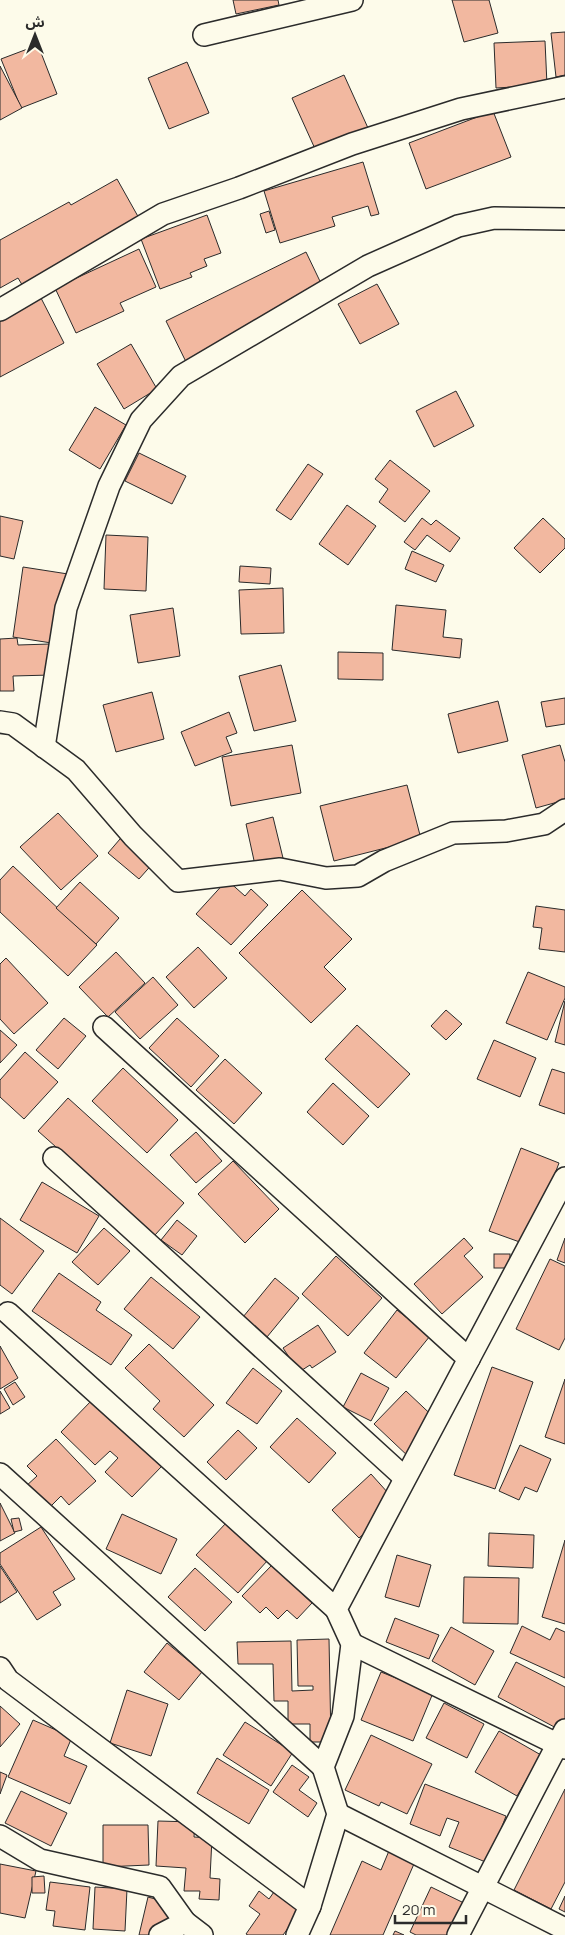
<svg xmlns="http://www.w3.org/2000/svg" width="565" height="1935" font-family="Manrope,'Noto Sans Arabic',sans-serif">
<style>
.building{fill:#f2b8a0;stroke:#2b2b2b}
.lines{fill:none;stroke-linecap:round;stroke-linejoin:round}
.street-casing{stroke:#2b2b2b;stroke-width:24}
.street{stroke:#fdfbea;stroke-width:21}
</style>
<rect width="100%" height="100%" fill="#fdfbea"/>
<g class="building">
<path d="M233,0H278L279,5L236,14Z"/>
<path d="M452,0H489L498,33L464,42Z"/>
<path d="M565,32V75L556,77L551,33Z"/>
<path d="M545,41L547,85L496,88L494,43Z"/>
<path d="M38,45L57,94L21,108L1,59Z"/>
<path d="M187,62L209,113L169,129L148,78Z"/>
<path d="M0,66L22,108L0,120Z"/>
<path d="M344,75L368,128L316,151L292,98Z"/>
<path d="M493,111L511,157L426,189L409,143Z"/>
<path d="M363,162L379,214L371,216L368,206L332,217L335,226L280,243L264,191Z"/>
<path d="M117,179L140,220L24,288L18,278L0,288V240L69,202L71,205Z"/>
<path d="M269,211L275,230L266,233L260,214Z"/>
<path d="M207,215L221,253L204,259L207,266L190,273L192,277L160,289L141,239Z"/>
<path d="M139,249L156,287L120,303L124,311L76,333L55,288Z"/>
<path d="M306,252L329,300L189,368L166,321Z"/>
<path d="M377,284L399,324L360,344L338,304Z"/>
<path d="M41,298L64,343L0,377V320Z"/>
<path d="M131,344L157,389L124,409L97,364Z"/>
<path d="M456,391L474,426L434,447L416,411Z"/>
<path d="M95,407L126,425L100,469L69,450Z"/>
<path d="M139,453L186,476L172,504L125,481Z"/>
<path d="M390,460L430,491L405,522L379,502L388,489L375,479Z"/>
<path d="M308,464L323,474L291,520L276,510Z"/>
<path d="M347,505L376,526L348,565L319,544Z"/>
<path d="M0,516L23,521L14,559L0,556Z"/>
<path d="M422,518L431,525L436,520L460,538L450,552L427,535L415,550L404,542Z"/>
<path d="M543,518L565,539V548L540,573L514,548Z"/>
<path d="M106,535L148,537L146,591L104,589Z"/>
<path d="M412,551L444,565L436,582L405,569Z"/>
<path d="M240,566L271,568L270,584L239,582Z"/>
<path d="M23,567L68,574L58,644L13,637Z"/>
<path d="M283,588L284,633L241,634L239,590Z"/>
<path d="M396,605L446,610L443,637L462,639L460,658L392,650Z"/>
<path d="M173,608L180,656L138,663L130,615Z"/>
<path d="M17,638L18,645L50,644L51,675L13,676L14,691H0V639Z"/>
<path d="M338,652L383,653V680L338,679Z"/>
<path d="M281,665L296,721L254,731L239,676Z"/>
<path d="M152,692L164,739L116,752L103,705Z"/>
<path d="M565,698V724L546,727L541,702Z"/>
<path d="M498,701L508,741L458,753L448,714Z"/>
<path d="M229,712L237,733L226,737L232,752L195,766L181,732Z"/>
<path d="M292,745L301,793L231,806L222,757Z"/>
<path d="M560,745L565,762V800L536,808L522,755Z"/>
<path d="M407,785L421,839L334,861L320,806Z"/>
<path d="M58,813L98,856L61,890L20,847Z"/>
<path d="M273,817L283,858L255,865L246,824Z"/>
<path d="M132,825L163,852L139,879L108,853Z"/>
<path d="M13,866L97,945L68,976L0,912V880Z"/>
<path d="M227,880L245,896L251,889L268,905L231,945L196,914Z"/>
<path d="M80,882L119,918L96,944L56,908Z"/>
<path d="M302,890L352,939L324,967L346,989L311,1023L239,953Z"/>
<path d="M536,906L565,910V952L539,949L542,928L533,927Z"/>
<path d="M198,947L227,978L194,1008L166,977Z"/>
<path d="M116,952L145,983L108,1017L79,987Z"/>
<path d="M6,958L48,1003L14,1034L0,1019V964Z"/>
<path d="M528,972L565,987V998L547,1040L506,1023Z"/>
<path d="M153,977L178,1005L140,1039L115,1012Z"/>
<path d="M565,1001V1045L555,1042Z"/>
<path d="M446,1010L462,1024L446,1040L431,1026Z"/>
<path d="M64,1018L86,1036L58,1069L36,1050Z"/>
<path d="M177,1018L219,1056L191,1087L149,1048Z"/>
<path d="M357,1025L410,1074L378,1108L325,1059Z"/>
<path d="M0,1030L17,1045L0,1063Z"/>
<path d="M494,1040L536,1058L520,1097L477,1079Z"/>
<path d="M25,1052L58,1082L24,1119L0,1097V1080Z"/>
<path d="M225,1059L262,1093L234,1124L196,1090Z"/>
<path d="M123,1068L178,1120L147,1153L92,1101Z"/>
<path d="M552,1069L565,1073V1114L539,1105Z"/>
<path d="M333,1083L369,1116L343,1145L307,1112Z"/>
<path d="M68,1098L184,1203L155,1235L38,1131Z"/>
<path d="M196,1132L222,1161L196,1183L170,1155Z"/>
<path d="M521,1148L559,1163L528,1245L489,1231Z"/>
<path d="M233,1161L279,1209L245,1243L198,1194Z"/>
<path d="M42,1182L99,1216L77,1253L20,1220Z"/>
<path d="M0,1218L44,1251L12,1294L0,1285Z"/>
<path d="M177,1220L197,1236L182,1255L161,1240Z"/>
<path d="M104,1228L130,1251L98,1285L72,1262Z"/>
<path d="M464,1238L473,1248L464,1256L483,1277L442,1314L414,1284Z"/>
<path d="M565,1238V1263L557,1260Z"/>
<rect x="494" y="1254" width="16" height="14"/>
<path d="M336,1256L382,1298L348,1336L302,1294Z"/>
<path d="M550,1259L565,1266V1338L559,1350L516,1329Z"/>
<path d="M59,1273L101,1302L96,1310L132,1335L111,1365L32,1311Z"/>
<path d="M151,1277L200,1317L173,1349L124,1309Z"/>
<path d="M275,1278L299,1298L267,1337L243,1317Z"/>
<path d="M397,1310L430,1336L396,1378L364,1353Z"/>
<path d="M318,1325L336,1352L312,1368L310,1365L299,1372L283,1348Z"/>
<path d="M149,1344L214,1405L184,1437L153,1409L160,1401L125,1368Z"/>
<path d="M0,1346L18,1378L0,1389Z"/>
<path d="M492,1367L533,1382L495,1489L454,1475Z"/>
<path d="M253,1368L282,1391L257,1424L226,1403Z"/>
<path d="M361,1373L389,1388L371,1421L343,1407Z"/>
<path d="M565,1379V1444L545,1437Z"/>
<path d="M15,1382L25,1397L13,1405L4,1389Z"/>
<path d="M0,1391L10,1408L0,1414Z"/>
<path d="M406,1391L441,1424L410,1458L374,1424Z"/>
<path d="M93,1399L162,1466L132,1497L105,1472L118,1458L110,1451L95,1465L61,1432Z"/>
<path d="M297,1418L336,1453L309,1483L270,1447Z"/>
<path d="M238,1430L257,1448L226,1480L207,1462Z"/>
<path d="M56,1439L96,1481L69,1505L61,1496L47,1510L25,1487L37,1476L27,1466Z"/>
<path d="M520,1445L551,1459L537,1492L525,1487L519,1500L499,1491Z"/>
<path d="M371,1474L398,1504L359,1538L332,1510Z"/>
<path d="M0,1503L15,1533L0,1541Z"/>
<path d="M122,1514L177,1539L161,1574L106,1549Z"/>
<path d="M19,1518L22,1530L14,1532L11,1519Z"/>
<path d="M227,1522L268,1560L238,1593L196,1555Z"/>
<path d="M41,1527L75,1579L53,1592L61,1605L37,1620L0,1564V1553Z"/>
<path d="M489,1533L534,1535L533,1568L488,1566Z"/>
<path d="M565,1540V1624L542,1617Z"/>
<path d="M397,1555L431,1565L419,1607L385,1597Z"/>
<path d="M272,1565L312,1603L297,1619L287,1610L278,1619L266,1607L260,1613L242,1596Z"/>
<path d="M0,1566L17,1592L0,1603Z"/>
<path d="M195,1568L232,1602L205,1631L168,1597Z"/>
<path d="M464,1577L519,1578L518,1624L463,1623Z"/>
<path d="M395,1618L439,1635L429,1659L386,1642Z"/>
<path d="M522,1626L550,1640L556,1628L565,1632V1678L510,1653Z"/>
<path d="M451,1627L494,1651L475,1685L432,1661Z"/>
<path d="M329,1639L331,1742H310V1724H288V1701H274L273,1664H238L237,1642L291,1641L292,1691L313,1690V1686H298L297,1640Z"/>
<path d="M167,1643L202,1672L179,1700L144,1672Z"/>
<path d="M516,1662L565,1687V1721L560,1730L498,1697Z"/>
<path d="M381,1672L433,1693L413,1741L361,1720Z"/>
<path d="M127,1690L168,1704L151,1756L110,1743Z"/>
<path d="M444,1703L484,1724L467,1758L426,1738Z"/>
<path d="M0,1706L20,1724L0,1747Z"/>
<path d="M33,1720L72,1737L64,1756L87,1766L70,1804L8,1777Z"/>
<path d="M245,1722L293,1752L271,1786L223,1755Z"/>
<path d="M499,1731L541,1755L517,1796L475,1772Z"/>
<path d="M371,1735L432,1764L407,1814L381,1802L379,1806L345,1790Z"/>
<path d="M217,1758L269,1790L249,1824L197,1793Z"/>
<path d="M292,1765L309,1777L299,1790L317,1803L308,1817L273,1792Z"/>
<path d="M0,1772L7,1775L0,1794Z"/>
<path d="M425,1784L506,1816L488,1863L449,1847L459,1822L447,1818L440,1836L410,1824Z"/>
<path d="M565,1789V1882L551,1909L514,1890Z"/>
<path d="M21,1791L67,1813L51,1846L5,1823Z"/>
<path d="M158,1821L195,1822L194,1837L212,1838L210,1878L220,1879L219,1900L199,1899L200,1891H184L186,1868L156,1866Z"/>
<path d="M103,1825H148L149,1865L103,1867Z"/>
<path d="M391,1846L417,1857L383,1935H330L362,1861L381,1870Z"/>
<path d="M0,1864L36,1871L25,1918L0,1913Z"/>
<path d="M44,1876L45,1893H32V1877Z"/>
<path d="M50,1882L90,1887L85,1930L53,1926L55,1911L46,1910Z"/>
<path d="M95,1887L127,1889L125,1931L93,1929Z"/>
<path d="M431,1887L464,1903L449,1935H416L410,1932Z"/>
<path d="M276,1889L303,1908L283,1935H248L246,1934L260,1914L249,1906L259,1891L269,1899Z"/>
<path d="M565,1896V1912L559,1909Z"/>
<path d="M148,1897L173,1904L166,1935H139Z"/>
<path d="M395,1931L404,1935H393Z"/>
</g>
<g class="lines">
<g class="street-casing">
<g id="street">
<path d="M204,35L352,0"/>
<path d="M0,310L163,214L239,188L352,144L461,109L565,87"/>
<path d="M0,722L13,724L76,770L133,836L178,881L280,869L326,878L358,876L384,861L453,833L506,831L544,824L565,810"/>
<path d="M44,747L66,608L109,486L141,420L181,376L368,266L458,226L494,218L565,219"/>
<path d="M104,1027L469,1359"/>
<path d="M54,1158L405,1478"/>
<path d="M8,1313L336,1609"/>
<path d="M0,1474L323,1767"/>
<path d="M352,1644L565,1748"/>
<path d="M0,1668L8,1680L310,1906L297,1935"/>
<path d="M338,1814L565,1929"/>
<path d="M0,1836L40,1860L160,1887L185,1922"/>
<path d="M310,1906L338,1814L323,1767L343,1716L352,1644L336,1609L565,1178"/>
<path d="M160,1935L185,1922L202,1935"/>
<path d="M458,1935L565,1730"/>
</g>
</g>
<use href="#street" class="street"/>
</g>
<g transform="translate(35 35)" stroke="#fdfbea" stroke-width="4" paint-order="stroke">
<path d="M0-4L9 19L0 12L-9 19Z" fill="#2b2b2b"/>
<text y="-8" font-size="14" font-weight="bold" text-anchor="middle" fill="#2b2b2b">ش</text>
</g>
<path d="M395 1915v8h71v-8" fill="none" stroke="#2b2b2b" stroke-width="2.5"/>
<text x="402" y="1915" font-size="15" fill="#2b2b2b" stroke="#fdfbea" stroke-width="4" paint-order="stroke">20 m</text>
</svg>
